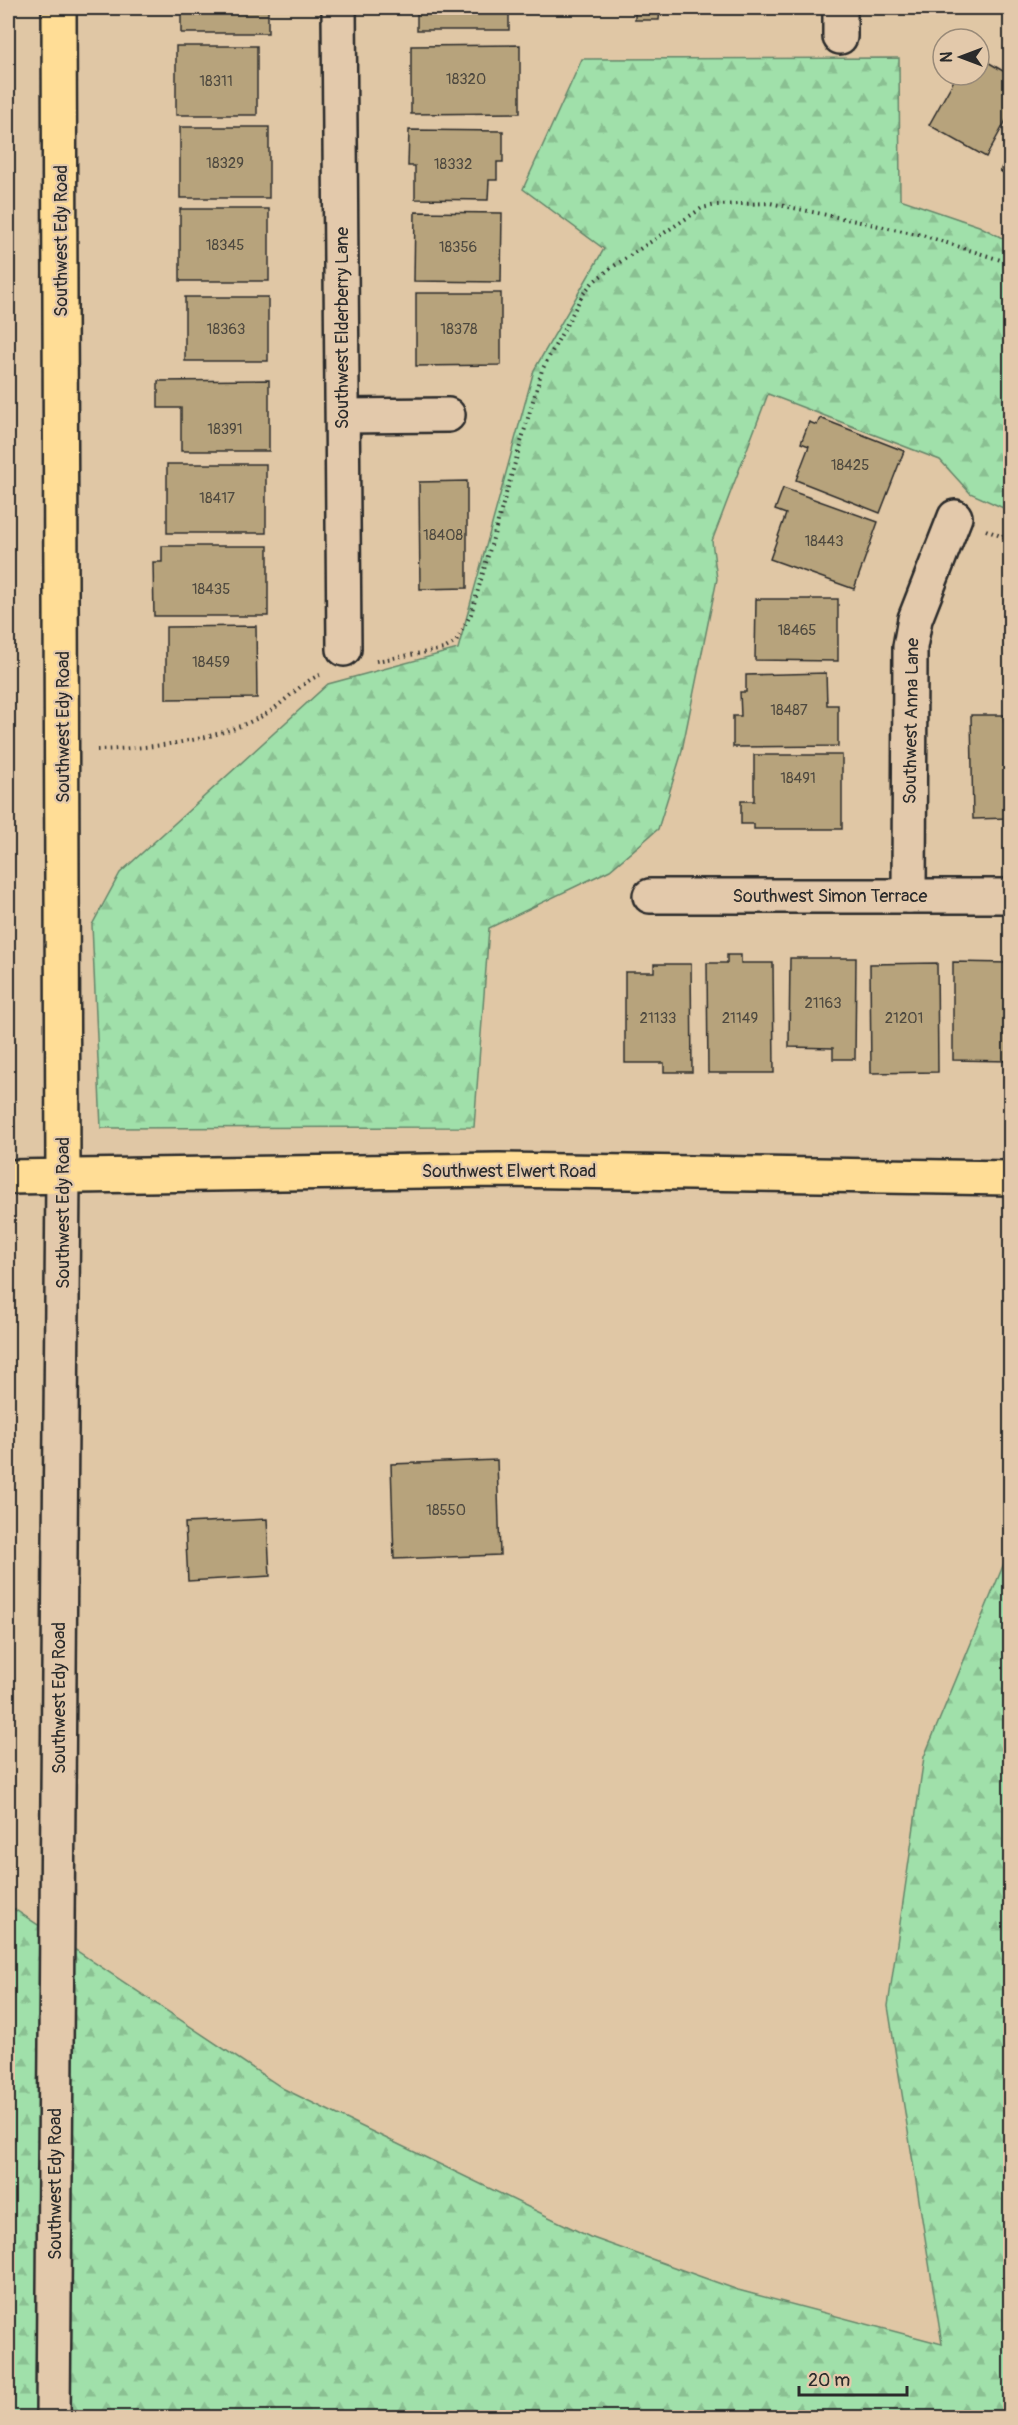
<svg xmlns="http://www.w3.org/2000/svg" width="1018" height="2425" font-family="Pangolin,sans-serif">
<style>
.forest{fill:url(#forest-firs);stroke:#66866a;stroke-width:1.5}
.building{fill:#b7a37b;stroke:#2b2b2b;stroke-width:1.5}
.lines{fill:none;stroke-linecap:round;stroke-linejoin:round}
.minor-casing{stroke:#2b2b2b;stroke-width:38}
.major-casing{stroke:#2b2b2b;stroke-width:38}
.path{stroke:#2b2b2b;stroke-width:4;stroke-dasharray:1.5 4.5;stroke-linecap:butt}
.minor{stroke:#e3c9ab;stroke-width:33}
.major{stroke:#ffdd96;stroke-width:33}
.labels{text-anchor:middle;stroke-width:4.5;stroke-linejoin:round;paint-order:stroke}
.number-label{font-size:15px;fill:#4e493f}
.street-label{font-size:18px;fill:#2b2b2b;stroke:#e3c9ab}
</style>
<defs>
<pattern id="forest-firs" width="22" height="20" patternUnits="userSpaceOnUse" patternTransform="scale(1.5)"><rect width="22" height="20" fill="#a0e0aa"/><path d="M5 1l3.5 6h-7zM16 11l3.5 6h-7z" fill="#8ac092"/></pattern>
</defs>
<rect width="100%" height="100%" fill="#e0c7a5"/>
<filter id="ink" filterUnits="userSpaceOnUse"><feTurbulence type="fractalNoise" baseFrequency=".0167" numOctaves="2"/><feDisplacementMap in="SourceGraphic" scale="12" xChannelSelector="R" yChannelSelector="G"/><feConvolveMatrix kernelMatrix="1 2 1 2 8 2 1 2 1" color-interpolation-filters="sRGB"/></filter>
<g filter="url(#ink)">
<g class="forest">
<path d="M899,58L900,199L979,226L1010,242V511L970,493L940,460L768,394L712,541L717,579L681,755L658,829L610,870L489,928L474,1127L101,1128L92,925L120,873L328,684L458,649L534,370L604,249L523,189L582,59Z"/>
<path d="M1010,1549V2417H8V1905L284,2089L590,2237L738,2290L942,2344L888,2006L924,1757Z"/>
</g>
<g class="building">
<rect x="181" y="8" width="87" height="25"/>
<rect x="417" y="8" width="92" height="22"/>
<path d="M635,8H660L659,20H635Z"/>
<path d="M520,45V113L411,114V46Z"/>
<rect x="176" y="46" width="81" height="69"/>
<path d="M979,57L1010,75V113L986,157L929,125L957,75H979Z"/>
<rect x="180" y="127" width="89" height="71"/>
<path d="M409,130L503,131V162H497V180H489L488,200L415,199V166H408Z"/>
<path d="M1010,151V177L1000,171Z"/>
<rect x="180" y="209" width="89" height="72"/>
<path d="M415,212L502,213L501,282L414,281Z"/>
<path d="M416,293H501V365L416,366Z"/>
<rect x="185" y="297" width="83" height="64"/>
<path d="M269,380V451H181V408H158V381Z"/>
<path d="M820,418L904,451L880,513L796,480L809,446L801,443L809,422L817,425Z"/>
<rect x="167" y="464" width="99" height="69"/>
<path d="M467,481V588L420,589L419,482Z"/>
<path d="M783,488L878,522L854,589L770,559L786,514L775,510Z"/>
<path d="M162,546H268V616H154L153,562H162Z"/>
<path d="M756,599H838V661L755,660Z"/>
<path d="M256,626L257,698L166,699V627Z"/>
<path d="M826,673L827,705H838V746L733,747V716H741L740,692H746V675Z"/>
<path d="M971,715H1004V722H1010V818L973,819Z"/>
<path d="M754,755H842V829H754V824H741V801H754Z"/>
<path d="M727,955H741V963H773L774,1073H708L707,963H727Z"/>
<path d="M790,958H856L855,1059H833V1048L789,1047Z"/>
<path d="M953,962L1010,963V1061L953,1060Z"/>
<path d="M937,963L938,1072L871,1073L870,964Z"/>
<path d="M654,964H691L692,1072H664V1063H625V972H654Z"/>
<path d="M497,1460L500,1555L394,1559L391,1464Z"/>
<path d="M267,1519L270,1576L188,1581L185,1523Z"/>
</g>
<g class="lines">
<g class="minor-casing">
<g id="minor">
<path d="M339,8L344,649"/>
<path d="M840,37V8"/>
<path d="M343,416L448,415"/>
<path d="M650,896H1010"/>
<path d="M909,896L910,647L915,619L955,517"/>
<path d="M53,2418L63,1175"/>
</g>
</g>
<g class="major-casing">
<g id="major">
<path d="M59,8L63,1175"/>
<path d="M8,1177L499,1170L1010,1178"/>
</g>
</g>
<g class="path">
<path d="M986,530L1010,540"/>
<path d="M1003,536L1010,523"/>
<path d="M376,661L444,649L456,642L471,614L542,370L583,294L593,282L611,268L702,208L716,205L770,203L922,235L1010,263"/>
<path d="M97,750C152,748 214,742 264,715C281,706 304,680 320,675"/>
</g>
<use href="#minor" class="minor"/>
<use href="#major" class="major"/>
</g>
</g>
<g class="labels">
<g class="number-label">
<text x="466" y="84">18320</text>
<text x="216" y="86">18311</text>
<text x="225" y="168">18329</text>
<text x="453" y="169">18332</text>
<text x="225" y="250">18345</text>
<text x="458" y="252">18356</text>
<text x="226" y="334">18363</text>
<text x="459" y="334">18378</text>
<text x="225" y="434">18391</text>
<text x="850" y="470">18425</text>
<text x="217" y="503">18417</text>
<text x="443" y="540">18408</text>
<text x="824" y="546">18443</text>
<text x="211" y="594">18435</text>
<text x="797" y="635">18465</text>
<text x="211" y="667">18459</text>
<text x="789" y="715">18487</text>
<text x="798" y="783">18491</text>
<text x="823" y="1008">21163</text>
<text x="658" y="1023">21133</text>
<text x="740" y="1023">21149</text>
<text x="904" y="1023">21201</text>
<text x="446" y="1515">18550</text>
</g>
<g class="street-label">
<text transform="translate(61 241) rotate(-90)" y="6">Southwest Edy Road</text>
<text transform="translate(342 328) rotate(-90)" y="6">Southwest Elderberry Lane</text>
<text transform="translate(911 721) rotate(-89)" y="6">Southwest Anna Lane</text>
<text transform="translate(63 727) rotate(-90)" y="6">Southwest Edy Road</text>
<text x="830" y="902">Southwest Simon Terrace</text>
<text x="509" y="1177">Southwest Elwert Road</text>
<text transform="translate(63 1213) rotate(-90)" y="6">Southwest Edy Road</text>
<text transform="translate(59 1698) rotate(-90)" y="6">Southwest Edy Road</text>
<text transform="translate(55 2184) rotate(-90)" y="6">Southwest Edy Road</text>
</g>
</g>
<rect width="1018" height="2425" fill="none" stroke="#e3c9ab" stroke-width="30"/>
<rect x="15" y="15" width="988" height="2395" fill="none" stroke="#2b2b2b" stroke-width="2" filter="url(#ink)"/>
<g transform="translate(961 57) rotate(270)"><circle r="28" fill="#e3c9ab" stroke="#998a78" stroke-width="1.5"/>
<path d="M0-4.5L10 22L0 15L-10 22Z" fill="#2b2b2b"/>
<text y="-9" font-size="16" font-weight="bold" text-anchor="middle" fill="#2b2b2b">N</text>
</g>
<path d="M799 2386v9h108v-9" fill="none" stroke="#2b2b2b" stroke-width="3"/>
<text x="808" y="2386" font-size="18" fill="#2b2b2b" stroke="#e3c9ab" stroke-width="4.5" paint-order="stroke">20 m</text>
</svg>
